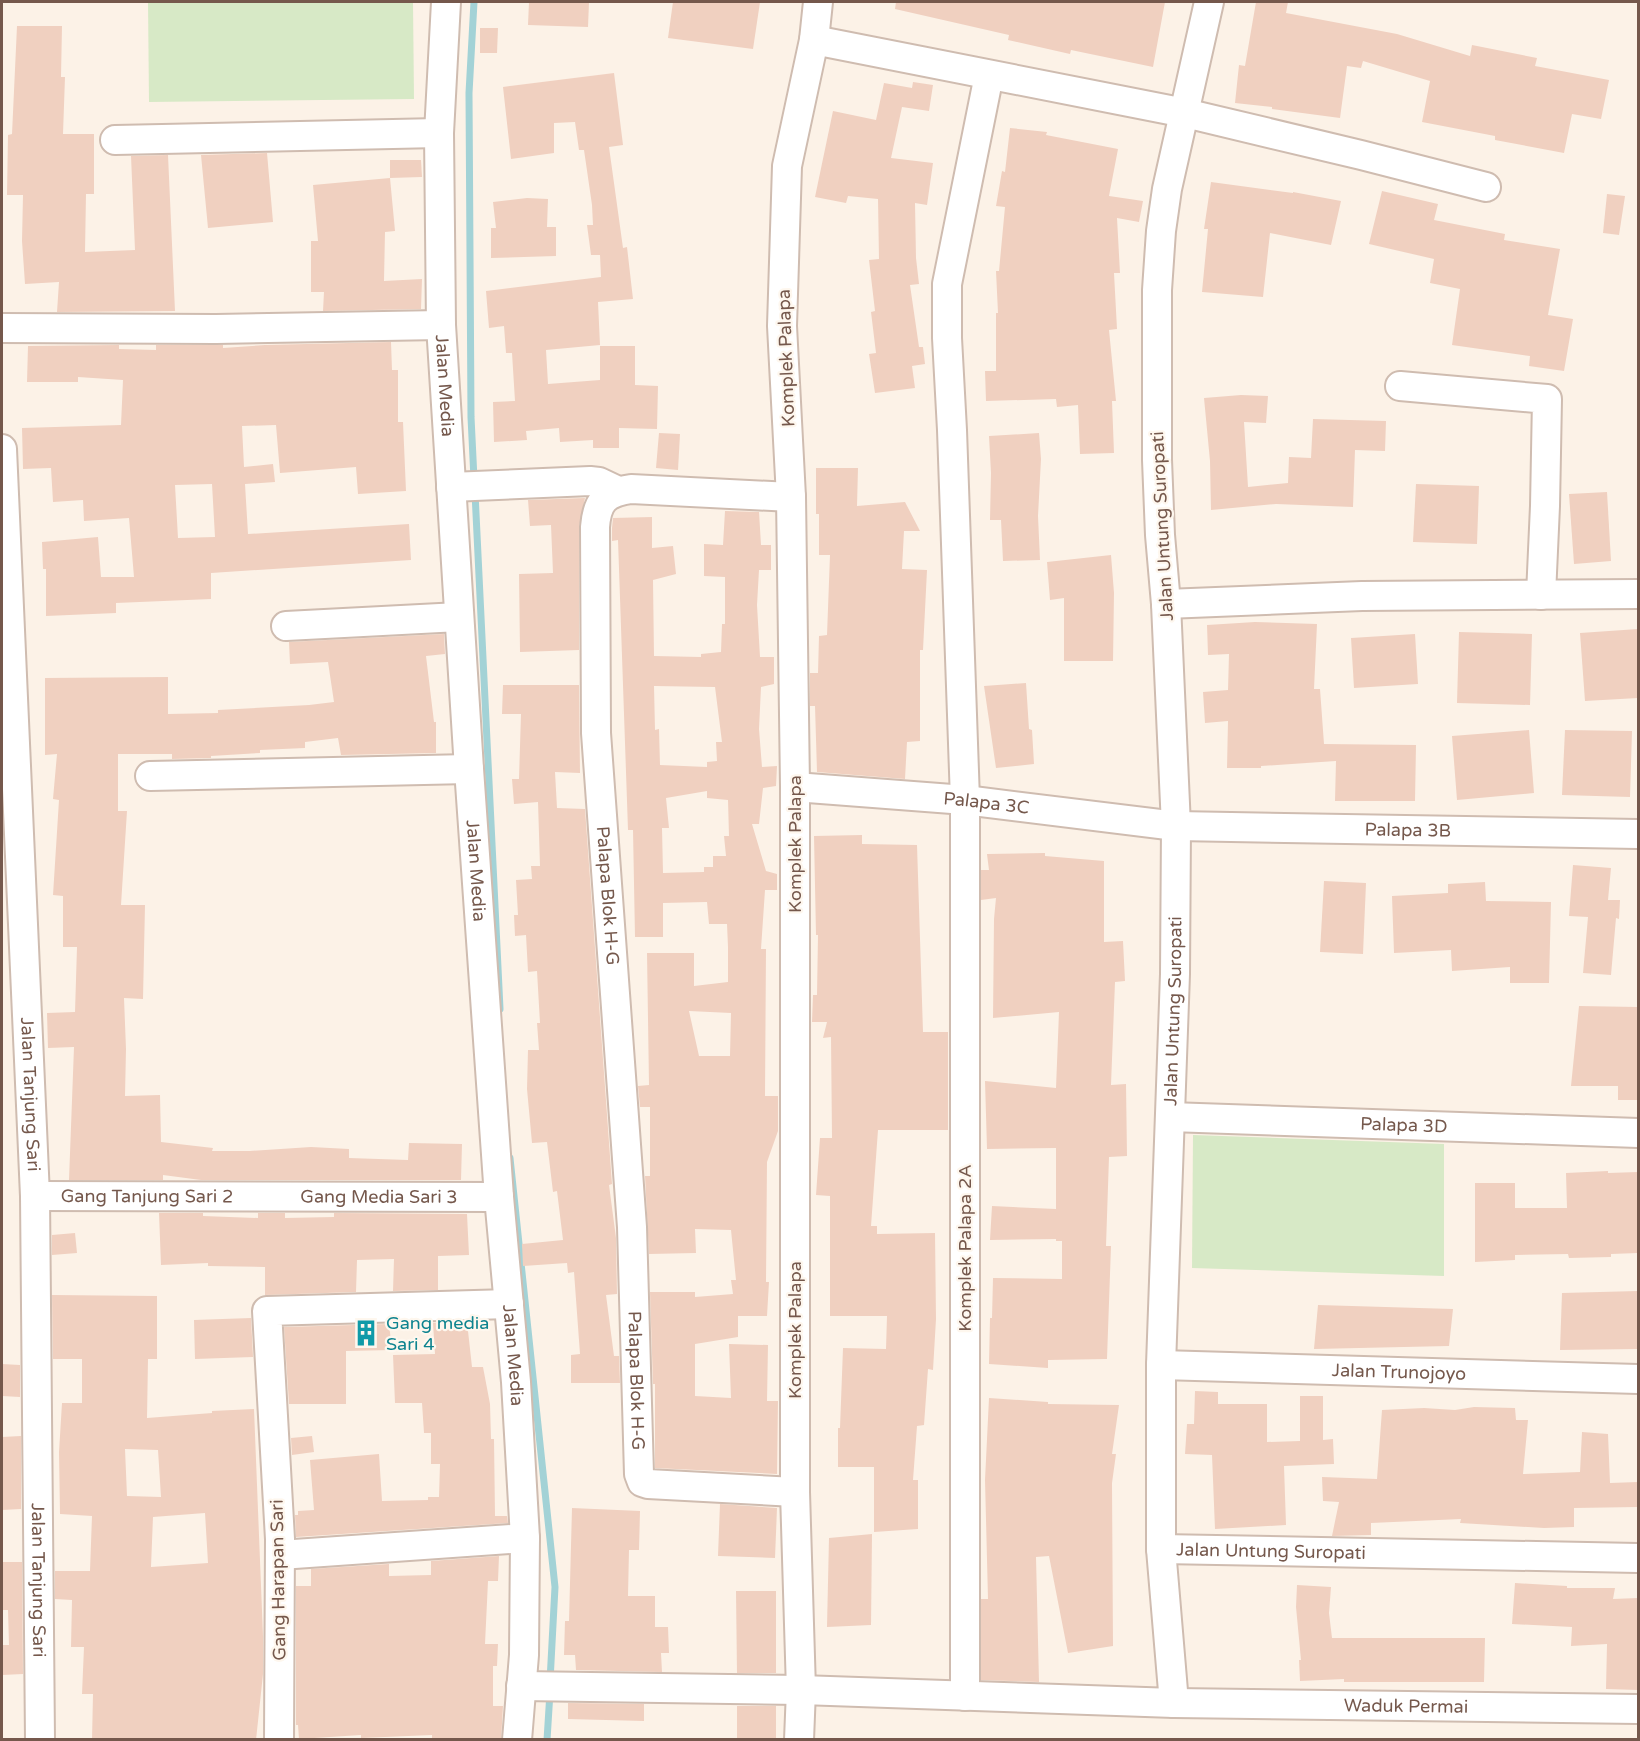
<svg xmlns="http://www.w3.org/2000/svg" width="1640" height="1741" font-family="'Varela Round',sans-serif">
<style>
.green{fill:#d7e9c6}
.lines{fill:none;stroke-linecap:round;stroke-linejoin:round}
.stream{stroke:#a3d2d6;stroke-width:7}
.building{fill:#f0d0c0;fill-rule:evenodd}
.minor-casing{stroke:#cfbcb0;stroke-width:32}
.minor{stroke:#fff;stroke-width:28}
.labels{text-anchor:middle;stroke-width:4.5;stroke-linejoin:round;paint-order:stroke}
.street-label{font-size:18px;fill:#75584c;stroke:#fef7ee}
.culture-label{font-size:18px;fill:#0d838f;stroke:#fef7ee;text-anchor:start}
</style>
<rect width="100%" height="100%" fill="#fcf2e7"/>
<g class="green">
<path d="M148,2H413L414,99L149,102Z"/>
<path d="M1193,1135L1444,1144V1276L1192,1268Z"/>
</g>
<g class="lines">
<g class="stream">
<path d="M474,2L469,93L471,417L474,479"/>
<path d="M475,493L500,1009"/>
<path d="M510,1158L555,1587L550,1681"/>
<path d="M547,1740L550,1692"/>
</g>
</g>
<g class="building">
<path d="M529,2H589L588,27L528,25Z"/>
<path d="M673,2H760L753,49L668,38Z"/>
<path d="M896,2H1165L1153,67L1071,50L1070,54L1008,40L1009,35L895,9Z"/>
<path d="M1256,2H1288L1286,13L1397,34L1470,56L1472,45L1537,58L1535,66L1609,80L1601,119L1572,114L1564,153L1495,140V136L1422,122L1430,81L1363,61L1361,68L1347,66L1340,118L1272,109V107L1235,103L1239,65L1245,66Z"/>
<path d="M17,26H62L61,77H65L63,134H94V194H86L85,252L135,250L131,156L168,155L175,311L57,312L59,282L25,284L22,241L23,195H7L8,135L12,134Z"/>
<path d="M480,28H498L497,53H480Z"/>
<path d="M614,73L623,145L609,147L623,248L627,247L633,299L598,302L600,345L546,350L548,384L600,380V346H635V385L658,386L657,429L619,428V448H593V440L560,442L559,428L526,431L527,440L494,442L493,402L515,401L512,353H506L504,326L489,328L486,291L601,277L600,255H591L587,225H593L592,205L584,150H579L575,122L554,123V153L511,159L503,87Z"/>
<path d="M913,82L933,85L929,111L902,107L891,158L933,163L927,205L915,203L916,258L919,284L910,285L919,347H923L925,364L912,366L915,388L875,393L869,354L876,353L871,312L875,311L869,260L879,259L878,199L848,196L846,203L815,197L833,111L876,120L884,83L912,88Z"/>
<path d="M1010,128L1047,132L1046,135L1118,149L1109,196L1143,201L1139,222L1117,218L1120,273H1114L1117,329L1109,330L1116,401H1112L1114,453L1080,454L1078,405L1057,407L1056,399L986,401L985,371H996V313H998L996,271H999L1005,207L996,206L1002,171L1005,172Z"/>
<path d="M267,153L273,222L208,228L201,155Z"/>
<path d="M390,160H421L422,177L390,178Z"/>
<path d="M390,178L395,231L385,232L384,281L422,279L421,309L323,311L324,292H311V241H318L313,185Z"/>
<path d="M1211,182L1293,193V192L1341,201L1331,245L1270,233L1263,297L1202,292L1208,229H1204Z"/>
<path d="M1382,191L1438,204L1434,220L1505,234L1504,240L1560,249L1548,315L1573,319L1564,371L1529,366L1530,356L1452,345L1460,289L1430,283L1434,259L1369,244Z"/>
<path d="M1607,194L1625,196L1619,235L1603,233Z"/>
<path d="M527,198L548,199L547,227H556V256L491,258V228H496L493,202Z"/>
<path d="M391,342L392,370H398V422H403L406,491L358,494L356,467L280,473L276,425L242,426L244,467L273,464L275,482L245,484L248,534L409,524L411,560L211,573V599L116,603V613L46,616V569H43L42,542L98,537L101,577H134L129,518L84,521L83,500L53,502L51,468L23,469L22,428L121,425L123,380L78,377V382H27L28,346L119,345V349L156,350V345H223V348L265,345ZM212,484L215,537L178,538L175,485Z"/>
<path d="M1241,395L1268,396L1266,423L1244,422L1248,487L1288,483L1289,457L1311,458L1313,419L1386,421L1385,451L1355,450L1353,507L1276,504L1211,510L1210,461L1204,398Z"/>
<path d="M659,433L680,434L678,470L656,468Z"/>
<path d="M1039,433L1041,459L1038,516L1040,560L1003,561L1001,520H990L991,473L989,436Z"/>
<path d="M816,468H858L857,506L905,502L920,531H904L902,569L927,570L923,650H920V741L907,742L905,779L817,772L815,706H810V673H818L819,636L827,635L830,555H819V514H816Z"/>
<path d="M1416,484L1479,486L1477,544L1413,542Z"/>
<path d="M1607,492L1611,561L1574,564L1569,494Z"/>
<path d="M585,498L579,527V650L520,652L519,574L553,573L551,525L530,526L528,500Z"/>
<path d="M725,511L759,512L761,545H771V570H759L757,605L760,657H774V684L761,687L759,729L762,767L777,766L776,786L763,788L759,824H752L766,871L777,874V890H765L761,949H766L765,1096H778V1131L767,1162L766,1282H769L767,1316H738V1337L695,1344V1396L731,1398L729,1344L768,1345L767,1401H778L777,1474L655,1468V1384H653L650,1292H695V1297L733,1294L731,1280H736L731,1230L695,1229L696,1253L649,1254L645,1176H650V1107H640L638,1086L649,1085L647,953H694V986L728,982V947L727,924H709L707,902L663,903V937H635L633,830H628L618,540L612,541V528L613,518L652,517V548L673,546L676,574L653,580L654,656L701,657V654L721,652L722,624H725V577L704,576V544L723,545ZM654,686L715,687L722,742H716L717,761L707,762V767L660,765L659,729L655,730ZM707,791V798L728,800L729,836H724L726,856H713V867H704V872L663,873L662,828H669L666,798ZM689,1011L731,1013L730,1056H699Z"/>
<path d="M1111,555L1114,593L1113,661H1064V598L1050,600L1047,562Z"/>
<path d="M1255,622L1317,624L1314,689H1320L1324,744L1416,745L1415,801H1335L1336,761L1261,766V768H1227L1228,721L1205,723L1203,692L1228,690L1229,654L1208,655L1207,625Z"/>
<path d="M1638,629V698L1585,701L1580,633Z"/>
<path d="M1459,632L1532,634L1530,705L1457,703Z"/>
<path d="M444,634L445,654L426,656L434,722H436V753L341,755L338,738L305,742V748L260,750V753L211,756V758L172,759V754H118V811H127L121,905H145L143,999L124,998L126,1049L125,1096L160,1095L161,1142L213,1148L212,1151H250L311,1147L349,1149V1158L408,1160L409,1143L462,1144L461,1180H201L163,1175V1180H69L74,1047L48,1048L47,1013L75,1012L77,947H63V896L53,895L59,800L53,799L57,754L45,755V678L168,677V714L218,713V710L309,705L334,702L328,662L290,664L289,642Z"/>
<path d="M1415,634L1418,684L1354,688L1351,638Z"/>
<path d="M1026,683L1029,729L1032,730L1034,764L996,768L984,686Z"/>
<path d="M503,685H579L580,773L555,772L557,808L585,809L612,1184L609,1185L616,1238L617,1294L606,1295L614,1356H619L620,1383H571V1355L580,1354L574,1272L568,1273L567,1263L523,1266L522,1244L563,1240L557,1191L553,1192L547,1142L532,1143L527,1089L528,1050H539L537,1023H540L537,971L528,972L526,935L515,936L514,915H518L516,880L532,879L531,866H540L538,802L514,804L512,779H519L521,714H502Z"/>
<path d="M1529,730L1534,793L1457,800L1452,736Z"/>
<path d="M1565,730L1632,731L1630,797L1562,795Z"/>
<path d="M862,835V844L917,845L923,1032H948V1130H878L871,1226H877V1234L935,1233L936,1319L933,1370L928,1369L924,1425L917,1426L913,1480H918V1529L874,1532V1467H838V1428H840L843,1348L886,1349L887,1316H830V1196L816,1195L820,1138H832L831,1037L823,1038L827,1022H812L813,995H817L818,935H816L814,836Z"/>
<path d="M1045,853V856L1104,861V942L1123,941L1125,981L1115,982L1111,1085L1126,1084L1127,1156L1109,1157L1106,1246H1111L1107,1359L1048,1360V1368L989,1364L990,1318H992L993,1278L1062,1279V1241H1056V1239L990,1240L992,1206L1056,1209V1148L987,1149L985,1081L1056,1088L1059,1012L993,1018L994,919L996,898L981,900V870H989L987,854Z"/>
<path d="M1573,865L1611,868L1608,900H1620L1619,919L1616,918L1611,975L1583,973L1588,917L1569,916Z"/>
<path d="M1324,881L1366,883L1363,954L1320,952Z"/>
<path d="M1485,882L1486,901L1551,902L1549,983H1510V967L1452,971L1451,950L1394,953L1392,896L1448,893V884Z"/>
<path d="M1579,1006L1638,1007V1100H1618V1086H1571Z"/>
<path d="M1608,1171V1173L1638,1172V1253L1611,1254V1257L1569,1258L1568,1254L1515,1255V1260L1475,1262V1183H1515V1208H1567L1566,1173Z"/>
<path d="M159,1213H203V1216L258,1218V1213H285V1218L334,1217V1213L467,1214L469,1255L438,1256V1290L393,1291L394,1259L357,1260L356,1292L265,1295V1267L208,1266V1263L161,1265Z"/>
<path d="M75,1233L77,1253L52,1255V1235Z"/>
<path d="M1638,1291V1349L1560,1350L1562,1293Z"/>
<path d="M52,1295L157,1296V1359H148L147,1418L212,1413V1411L254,1409L263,1636V1674L256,1740H92L93,1694H82L84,1647H71L72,1600L55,1599V1571H90L92,1516L60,1514L59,1452L62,1403H82V1359H53ZM125,1449L158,1450L161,1497L127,1496ZM205,1513L208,1563L151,1567L153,1517Z"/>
<path d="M1318,1305L1453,1309L1449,1346L1314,1349Z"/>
<path d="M251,1318L253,1357L195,1359L194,1320Z"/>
<path d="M467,1322L472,1367H483L490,1404L491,1439H494L495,1516H507L508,1523L296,1537L295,1515H298V1511L314,1510L310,1460L379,1454L382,1501L428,1500V1497H439L440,1464H431V1433H424L422,1403H395L393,1355L435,1354L433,1323Z"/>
<path d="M389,1324L392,1350L346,1351V1404H289L284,1327Z"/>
<path d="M2,1364L20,1365V1397L2,1396Z"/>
<path d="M1195,1391L1218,1392V1404H1267V1442L1300,1441V1396H1323V1440L1333,1439L1334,1464L1284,1466L1286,1525L1215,1529L1212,1455L1185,1454L1187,1424H1194Z"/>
<path d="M989,1398L1048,1402V1404L1119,1405L1112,1454H1116L1112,1483L1113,1646L1068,1653L1049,1556L1036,1557L1039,1682L981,1680V1599H988L985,1480Z"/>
<path d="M1474,1407L1515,1408L1516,1420H1528L1523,1474L1580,1472L1582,1432L1608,1434L1610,1483L1638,1482V1507L1574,1508V1527L1544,1528L1460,1523L1461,1519L1371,1523V1535L1332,1536L1339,1502L1323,1501L1322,1477L1377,1479L1382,1410L1424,1408L1455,1410Z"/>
<path d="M21,1436V1509L2,1510V1437Z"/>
<path d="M312,1436L314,1452L292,1455L291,1438Z"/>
<path d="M720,1504L777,1508L775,1558L718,1556Z"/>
<path d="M572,1508L640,1511L639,1550H629L628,1596H655V1627H668L669,1653H661L662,1672L576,1670L575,1655H564L565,1621H569Z"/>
<path d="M872,1534L871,1625L827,1627L829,1538Z"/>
<path d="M499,1556L498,1581H488L485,1644H498L497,1666H493V1706H503L501,1740H432V1735L361,1738V1735L299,1739L298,1725H296V1586H311V1569L389,1564V1576L431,1575V1561Z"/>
<path d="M2,1562H22L23,1674L2,1675V1645H9L8,1610H2Z"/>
<path d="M1515,1583L1567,1586V1588H1615L1613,1599L1638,1598V1690L1606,1689L1607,1644L1571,1646L1572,1627L1512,1624Z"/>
<path d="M1297,1585L1331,1587L1329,1613L1332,1638H1485L1484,1682H1344V1679L1300,1681L1299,1660H1301L1296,1607Z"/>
<path d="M736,1591H776V1673H737Z"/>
<path d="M568,1703L644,1704V1721L568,1719Z"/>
<rect x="737" y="1706" width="39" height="34"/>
</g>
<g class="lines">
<g class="minor-casing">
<g id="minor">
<path id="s1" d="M446,2L439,133L441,325L469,769L499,1197L516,1382L525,1538L524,1655L517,1740"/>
<path d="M814,40L1185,113L1361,155L1486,187"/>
<path d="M115,140L439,133"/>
<path d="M2,328L216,329L441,325"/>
<path d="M1400,386L1547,399L1545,506L1541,595"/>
<path id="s2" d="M2,449L35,1196L40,1740"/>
<path d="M451,487L590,481L599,482L618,491"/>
<path id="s3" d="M791,497L631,489C605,493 597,501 595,527L596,733L632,1227L639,1474L642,1482L648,1484L795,1492"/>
<path d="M1166,604L1362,596L1638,594"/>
<path d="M286,626L459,617"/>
<path d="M150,776L469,769"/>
<path id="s4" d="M795,787L965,800L1176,826L1638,834"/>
<path id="s5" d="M1170,1117L1638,1133"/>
<path id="s6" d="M35,1196L499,1197"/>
<path id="s7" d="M1161,1365L1638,1379"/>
<path id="s8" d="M1161,1549L1638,1558"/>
<path d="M280,1555L525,1538"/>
<path id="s9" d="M521,1686L801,1690L1174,1703L1161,1549V1365L1175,974L1176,826L1166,604L1160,535L1157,460V290L1161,231L1167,189L1209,2"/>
<path d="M965,1696V800L952,430L947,338V284L989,75"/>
<path id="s10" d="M1174,1703L1638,1709"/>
<path d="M279,1740L280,1539L267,1311L509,1304"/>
<path d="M799,1740L801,1690L795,1492V787L791,497L782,326L787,166L814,40L818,2"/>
</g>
</g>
<use href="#minor" class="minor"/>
</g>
<defs>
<g id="building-bare" transform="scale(2.07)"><path d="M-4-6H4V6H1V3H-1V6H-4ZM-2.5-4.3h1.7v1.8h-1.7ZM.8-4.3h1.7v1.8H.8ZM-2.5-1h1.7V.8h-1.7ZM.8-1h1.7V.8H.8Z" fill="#0f9aa8" stroke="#fef7ee" stroke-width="2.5" paint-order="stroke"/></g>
</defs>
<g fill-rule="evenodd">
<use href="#building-bare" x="366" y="1333"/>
</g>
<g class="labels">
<g class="street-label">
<text transform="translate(786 358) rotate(-92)" y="6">Komplek Palapa</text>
<text dy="6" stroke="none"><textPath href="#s1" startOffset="384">Jalan Media</textPath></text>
<text transform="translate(1162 526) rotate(-93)" y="6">Jalan Untung Suropati</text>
<text dy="6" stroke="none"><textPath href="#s4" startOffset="192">Palapa 3C</textPath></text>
<text dy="6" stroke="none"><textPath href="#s4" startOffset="615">Palapa 3B</textPath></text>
<text transform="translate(795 844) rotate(-90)" y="6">Komplek Palapa</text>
<text dy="6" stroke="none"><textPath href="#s1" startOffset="870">Jalan Media</textPath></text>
<text dy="6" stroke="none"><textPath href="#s3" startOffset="588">Palapa Blok H-G</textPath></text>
<text dy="6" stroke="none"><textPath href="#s9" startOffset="1346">Jalan Untung Suropati</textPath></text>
<text dy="6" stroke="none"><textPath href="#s2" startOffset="646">Jalan Tanjung Sari</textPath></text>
<text dy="6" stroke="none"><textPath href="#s5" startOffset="234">Palapa 3D</textPath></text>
<text dy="6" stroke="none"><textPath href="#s6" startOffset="112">Gang Tanjung Sari 2</textPath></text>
<text dy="6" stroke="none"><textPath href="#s6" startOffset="344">Gang Media Sari 3</textPath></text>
<text transform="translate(965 1248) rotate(-90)" y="6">Komplek Palapa 2A</text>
<text transform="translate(795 1330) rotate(-90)" y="6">Komplek Palapa</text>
<text dy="6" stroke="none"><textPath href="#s1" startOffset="1356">Jalan Media</textPath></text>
<text dy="6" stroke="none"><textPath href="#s7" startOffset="238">Jalan Trunojoyo</textPath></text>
<text dy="6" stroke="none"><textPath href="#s3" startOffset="1074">Palapa Blok H-G</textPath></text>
<text dy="6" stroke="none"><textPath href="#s8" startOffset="110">Jalan Untung Suropati</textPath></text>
<text dy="6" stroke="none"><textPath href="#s2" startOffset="1132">Jalan Tanjung Sari</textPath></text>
<text transform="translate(278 1580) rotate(-91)" y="6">Gang Harapan Sari</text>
<text dy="6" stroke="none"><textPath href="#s10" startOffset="232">Waduk Permai</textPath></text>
</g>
<g class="culture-label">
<text x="386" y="1329">Gang media<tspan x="386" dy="21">Sari 4</tspan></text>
</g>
</g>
<rect width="1640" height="1741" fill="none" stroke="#75584c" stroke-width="6"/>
</svg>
